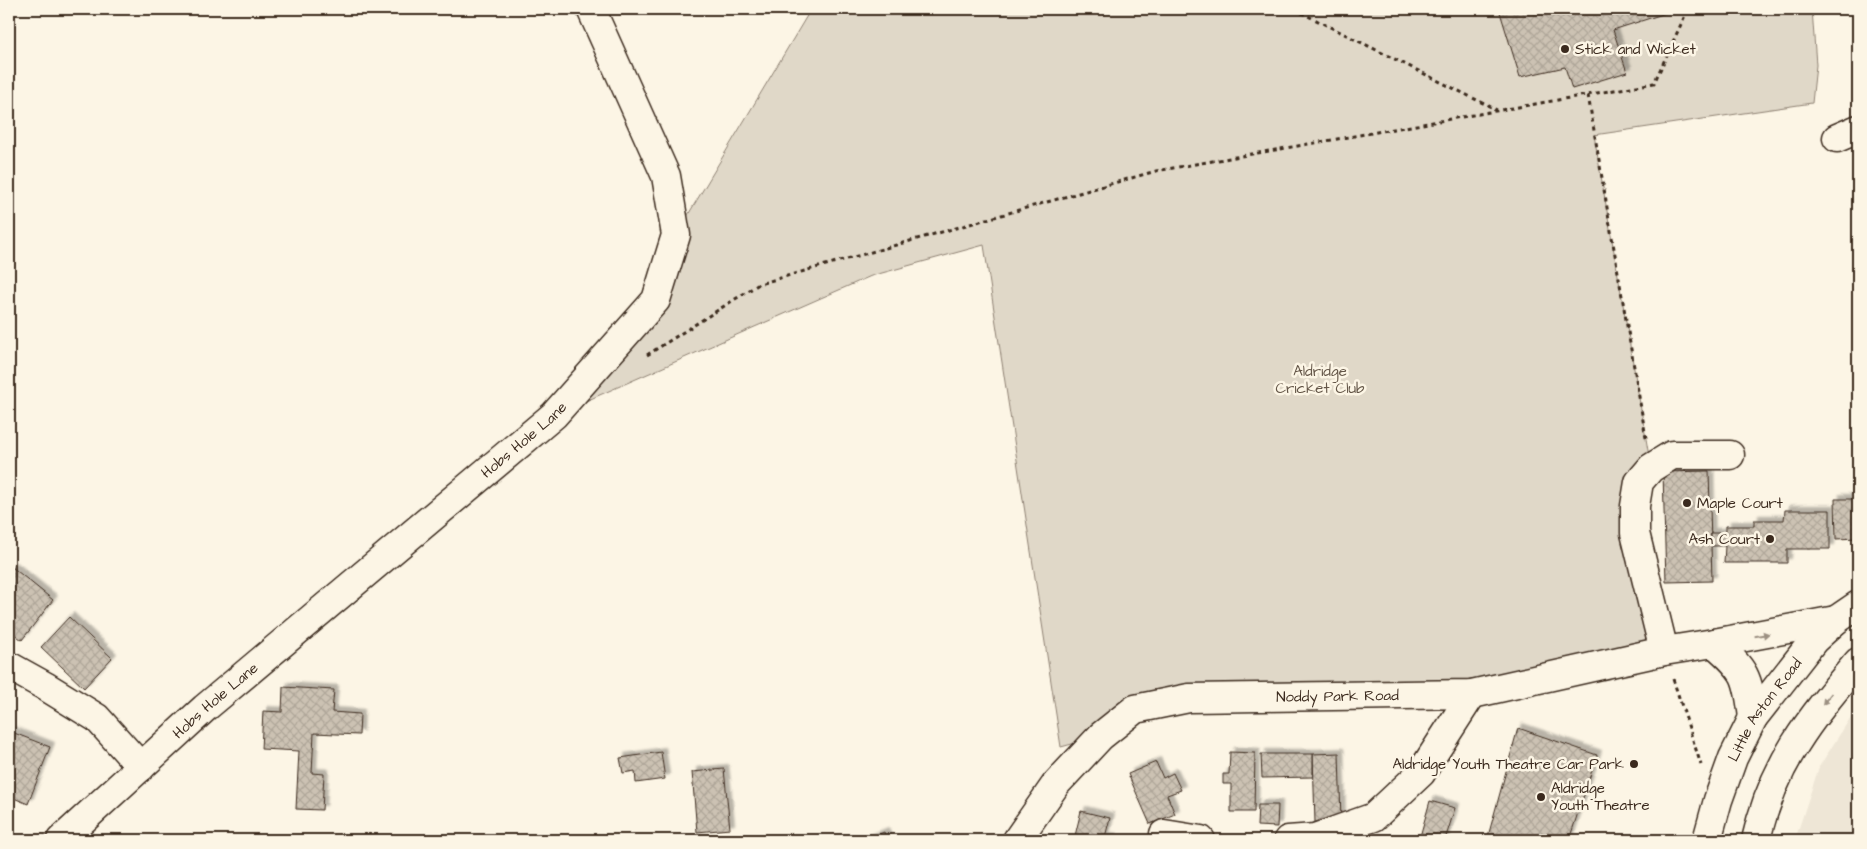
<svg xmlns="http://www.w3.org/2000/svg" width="1867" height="849" font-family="'Architects Daughter',sans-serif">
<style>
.built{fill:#eee6d6}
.green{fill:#e0d8c8;stroke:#8e8173}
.building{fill:url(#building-cross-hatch);stroke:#3b2a1e;filter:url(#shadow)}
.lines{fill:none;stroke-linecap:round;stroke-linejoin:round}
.minor-casing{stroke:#3b2a1e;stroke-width:31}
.primary-casing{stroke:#3b2a1e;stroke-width:31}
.path{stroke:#3b2a1e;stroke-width:3;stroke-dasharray:4 4;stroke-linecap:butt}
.minor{stroke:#fcf5e5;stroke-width:28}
.primary{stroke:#fcf5e5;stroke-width:28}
.oneway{fill:#9c9082}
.poi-dot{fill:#3b2a1e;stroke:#fcf5e5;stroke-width:2}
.labels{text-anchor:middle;stroke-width:5;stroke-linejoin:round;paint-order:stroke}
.poi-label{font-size:15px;fill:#3b2a1e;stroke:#fcf5e5;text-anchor:start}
.park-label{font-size:15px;fill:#645648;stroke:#fcf5e5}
.street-label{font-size:15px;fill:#3b2a1e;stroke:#fcf5e5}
</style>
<defs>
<pattern id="building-cross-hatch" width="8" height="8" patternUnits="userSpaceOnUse" patternTransform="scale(1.25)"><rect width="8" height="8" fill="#ccc2b3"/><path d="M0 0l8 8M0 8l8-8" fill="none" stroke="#b0a79a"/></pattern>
<filter id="shadow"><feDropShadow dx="4.5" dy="-4.5" stdDeviation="1" flood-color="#0004"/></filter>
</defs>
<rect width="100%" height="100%" fill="#fcf5e5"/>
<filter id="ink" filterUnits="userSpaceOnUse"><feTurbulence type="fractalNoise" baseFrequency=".02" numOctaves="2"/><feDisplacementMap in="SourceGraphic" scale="10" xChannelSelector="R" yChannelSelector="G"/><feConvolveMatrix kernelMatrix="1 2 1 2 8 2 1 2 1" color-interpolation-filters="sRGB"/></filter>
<g filter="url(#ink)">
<path class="built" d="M1858,706V840H1795L1819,767Z"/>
<path class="green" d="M811,9H1812L1816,65L1812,103L1594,135L1651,468L1639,482L1664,651L1472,694L1189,698L1101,736L1061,747L984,245L871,276L554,415L656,300L676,235Z"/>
<g class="building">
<path d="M1499,9H1665L1666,13L1613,30L1627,72L1572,89L1565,67L1520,77Z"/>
<path d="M1709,471L1712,581L1666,582L1663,472Z"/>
<path d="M1835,499H1858V538L1836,539Z"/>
<path d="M1785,510H1830V549H1787V563H1724L1725,546H1711V533H1726V526H1754V520H1784Z"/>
<path d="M12,567L53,600L22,640L9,630V570Z"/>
<path d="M69,617L112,658L84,688L41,647Z"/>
<path d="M283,687L334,690L332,712L360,714L359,735L314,733L312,773L324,774L322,810L296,809L299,751L261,749L263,711L282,712Z"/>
<path d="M1518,728L1597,755L1569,840H1487Z"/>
<path d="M9,731L50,747L28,804L9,796Z"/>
<path d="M661,752L665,779L636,783L635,771L623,773L620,758Z"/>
<path d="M1230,752L1255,753L1254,812H1231V784H1223V774H1229Z"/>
<path d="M1339,753L1341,822L1315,823L1313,754Z"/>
<path d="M1261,754H1313V777L1262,778Z"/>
<path d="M1156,762L1163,778L1173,773L1181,790L1167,795L1175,814L1150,824L1128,774Z"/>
<path d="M724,769L730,829L697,832L692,772Z"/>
<path d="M1430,801L1455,808L1445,840H1419Z"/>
<path d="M1258,805H1278L1277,827L1257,826Z"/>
<path d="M1081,811L1110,818L1105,837L1112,838V840H1074Z"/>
<path d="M884,832L887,840H865Z"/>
</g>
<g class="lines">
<g class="minor-casing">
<g id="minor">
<path d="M1837,138L1858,129"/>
<path d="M1714,643C1746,671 1748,675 1753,718"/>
<path d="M1664,651L1635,533V506L1639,482L1651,468L1672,455H1730"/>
<path d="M9,666L45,686L97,718L141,767"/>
<path d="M1164,834L1201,840"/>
<path id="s1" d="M61,840L205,708L554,415L656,300L676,235L666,176L591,9"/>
<path id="s2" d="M1017,840L1056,784L1101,736L1135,709L1189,698L1472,694L1664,651L1714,643L1836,620"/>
<path d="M1288,840L1315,838L1374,817L1421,773L1472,694"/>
</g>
</g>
<g class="primary-casing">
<g id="primary">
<path id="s3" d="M1707,840L1718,800L1733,758L1753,718L1814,640L1836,620L1858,605"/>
<path d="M1756,840C1773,764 1809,720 1858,662"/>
</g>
</g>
<g class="path">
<path d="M1294,9L1497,110"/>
<path d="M1588,95L1646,438"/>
<path d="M647,355L759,284L1156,171L1654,83L1688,9"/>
<path d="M1673,679L1701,765"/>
</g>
<use href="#minor" class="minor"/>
<use href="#primary" class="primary"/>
</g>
<defs><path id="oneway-solid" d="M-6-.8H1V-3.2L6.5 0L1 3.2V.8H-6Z" transform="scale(1.25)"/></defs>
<g class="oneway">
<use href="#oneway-solid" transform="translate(1762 635) rotate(-10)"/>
<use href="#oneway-solid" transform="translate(1827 699) rotate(128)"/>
</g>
</g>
<g class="poi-dot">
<circle cx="1565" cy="49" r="5"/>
<circle cx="1687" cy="503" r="5"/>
<circle cx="1770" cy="539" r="5"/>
<circle cx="1634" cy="764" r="5"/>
<circle cx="1541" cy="797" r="5"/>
</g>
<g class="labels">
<g class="poi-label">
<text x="1575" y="54">Stick and Wicket</text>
<text x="1697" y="508">Maple Court</text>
<text x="1760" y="544" text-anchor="end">Ash Court</text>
<text x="1624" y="769" text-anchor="end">Aldridge Youth Theatre Car Park</text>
<text x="1551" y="793">Aldridge<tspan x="1551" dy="17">Youth Theatre</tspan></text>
</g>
<g class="park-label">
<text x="1320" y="376">Aldridge<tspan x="1320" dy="17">Cricket Club</tspan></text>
</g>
<g class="street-label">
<text dy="5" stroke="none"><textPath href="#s1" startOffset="612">Hobs Hole Lane</textPath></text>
<text dy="5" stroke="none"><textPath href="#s2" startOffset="381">Noddy Park Road</textPath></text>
<text dy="5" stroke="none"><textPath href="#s1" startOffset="208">Hobs Hole Lane</textPath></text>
<text dy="5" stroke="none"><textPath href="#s3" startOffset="144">Little Aston Road</textPath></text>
</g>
</g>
<rect width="1867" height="849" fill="none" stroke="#fcf5e5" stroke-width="30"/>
<rect x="15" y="15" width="1837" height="819" fill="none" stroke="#3b2a1e" stroke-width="2" filter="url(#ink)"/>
</svg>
